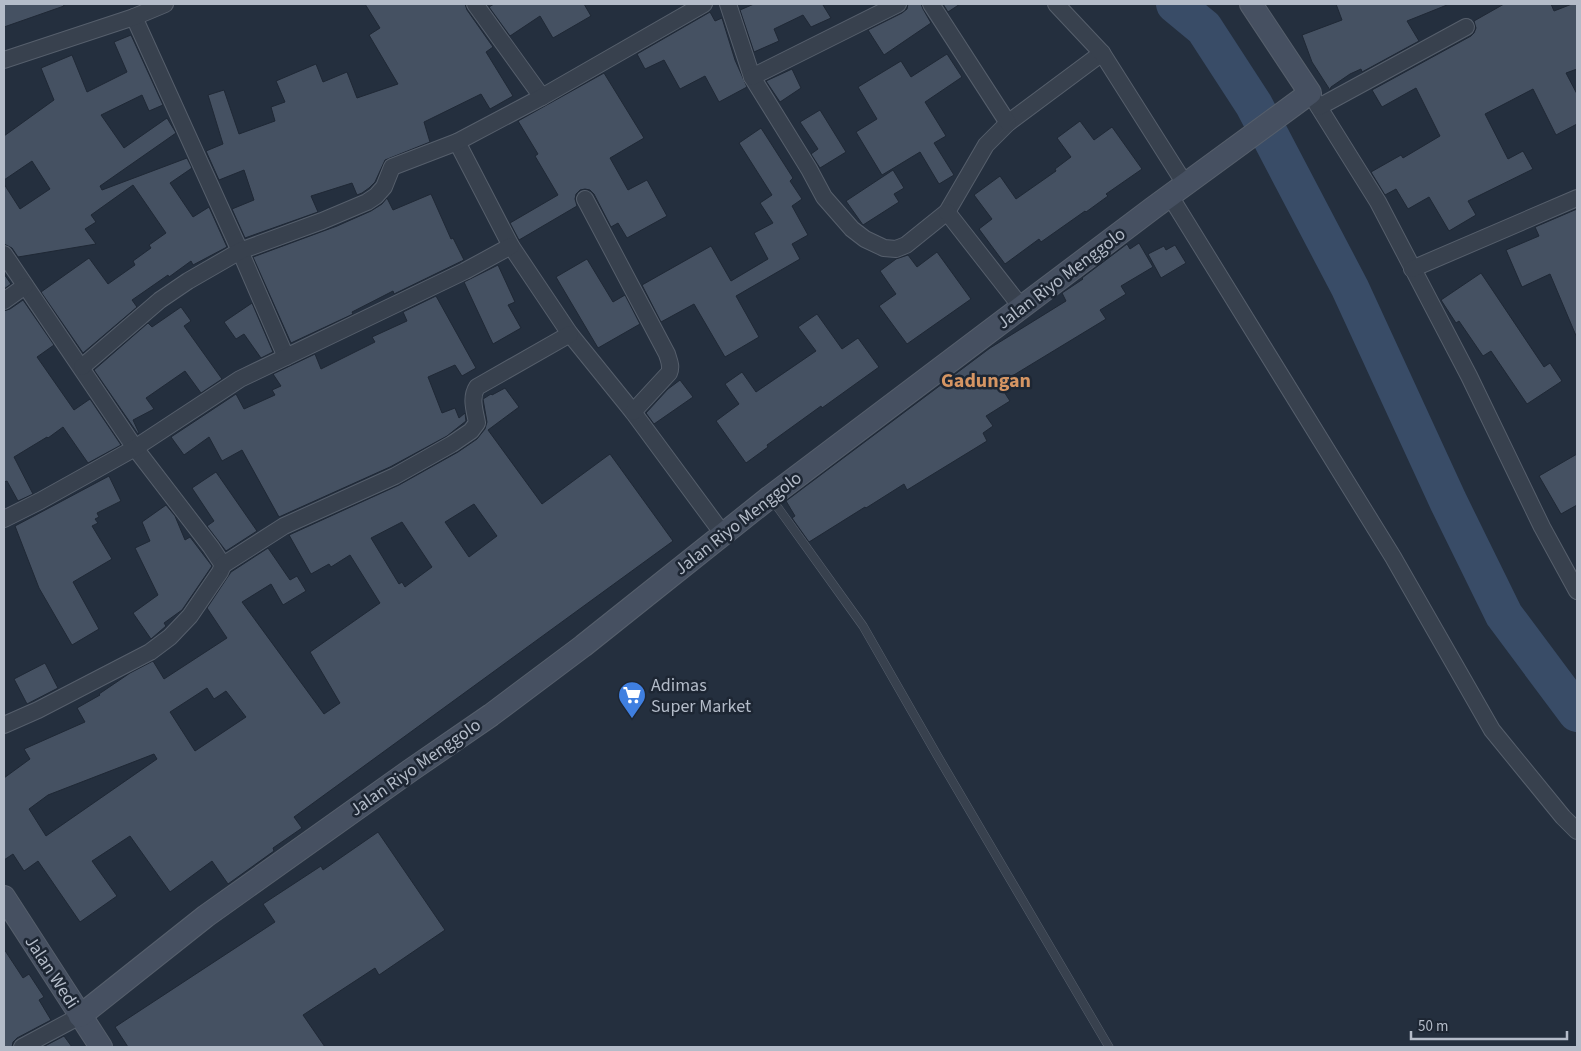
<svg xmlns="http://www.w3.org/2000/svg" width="1581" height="1051" font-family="'Source Sans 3',sans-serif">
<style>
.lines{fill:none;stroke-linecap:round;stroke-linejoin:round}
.river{stroke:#394c67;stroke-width:38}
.building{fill:#455162;stroke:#1f2835;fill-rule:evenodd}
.lane-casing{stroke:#565f6c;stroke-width:9}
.street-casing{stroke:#565f6c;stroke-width:18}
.secondary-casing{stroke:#565f6c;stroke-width:24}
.lane{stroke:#38414e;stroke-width:8}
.street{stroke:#38414e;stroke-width:16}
.secondary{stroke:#465061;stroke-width:22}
.labels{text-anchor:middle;stroke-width:5;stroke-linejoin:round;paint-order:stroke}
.street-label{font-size:18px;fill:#b4bcc9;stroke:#1d2633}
.poi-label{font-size:18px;fill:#b4bcc9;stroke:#1d2633;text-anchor:start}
.quarter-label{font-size:20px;font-weight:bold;fill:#d59563;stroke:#1d2633}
</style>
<rect width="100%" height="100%" fill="#242f3e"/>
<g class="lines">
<path class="river" d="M1175,4L1204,28L1254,105L1350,288L1448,501L1504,615L1577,713"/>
</g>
<g class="building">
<path d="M4,4H63L64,6L4,27Z"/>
<path d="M365,4H465L467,10L493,47L486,52L513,96L490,109L481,94L424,122L430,142L385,160L375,182L369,188L362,193L357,195L352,183L311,196L318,212L245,238L232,209L254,200L244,170L219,180L206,151L223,144L208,95L224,90L239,134L275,121L271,107L285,102L276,81L316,64L323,82L347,72L357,98L398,84L369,35L380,28Z"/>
<path d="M494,4H584L591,16L553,38L540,16L510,36L489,7Z"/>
<path d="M754,4H826L823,5L831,18L811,27L803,15L774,29L779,41L754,52L740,10Z"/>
<path d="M908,4H921L923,9L931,23L884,55L868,30L902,13L907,9Z"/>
<path d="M943,4H960L948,12Z"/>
<path d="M1336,4H1446L1447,5L1407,21L1419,41L1362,72L1361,69L1350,74L1331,87L1330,90L1312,62L1302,35L1342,20Z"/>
<path d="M1504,4H1551L1554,11L1572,4H1577V69L1566,73L1577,94V124L1556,135L1533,89L1485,114L1508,159L1523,151L1533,169L1468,201L1476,215L1449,231L1429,197L1408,209L1396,189L1385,195L1371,172L1401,155L1403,158L1440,136L1416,88L1382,107L1372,90L1471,36L1474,33L1476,28L1474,21Z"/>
<path d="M710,12L715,21L722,18L735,60L747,87L719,102L705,76L680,89L664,60L645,69L637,54Z"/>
<path d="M131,35L163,105L149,111L142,95L101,115L124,148L167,118L176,133L100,186L102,190L187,158L192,168L170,183L193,217L209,207L227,247L193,265L191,261L169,277L168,275L132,300L137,307L83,353L41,292L89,258L108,284L135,265L133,261L151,248L149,245L166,233L133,185L91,215L96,222L85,229L96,244L18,257L12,248L4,244V184L20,209L50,189L32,161L4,180V136L54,100L41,68L72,55L87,92L127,72L114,42Z"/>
<path d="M947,54L962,77L925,102L946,136L934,143L954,175L939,184L920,152L882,175L856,132L877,119L858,87L901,61L911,77Z"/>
<path d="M792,69L801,88L780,102L766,81Z"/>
<path d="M604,73L644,138L610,158L628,190L647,180L667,216L627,238L618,223L611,227L594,194L590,190L585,189L580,190L576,194L575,199L577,206L519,240L510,223L558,195L535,156L538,154L518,121Z"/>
<path d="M820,110L846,152L820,168L811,154L818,149L800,122Z"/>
<path d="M1080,121L1094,140L1112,127L1142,169L1106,194L1108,196L1086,212L1085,211L1041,242L1039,239L1005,264L979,229L992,219L974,195L1000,176L1016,199L1056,171L1055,169L1071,157L1057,138Z"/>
<path d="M761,128L793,178L790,181L802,199L792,206L808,235L792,244L800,259L736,296L759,337L725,357L694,304L661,322L642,285L711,246L731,281L768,259L754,233L773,223L760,203L772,195L739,143Z"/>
<path d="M893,170L904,188L894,194L899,202L863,225L846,201Z"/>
<path d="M431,194L451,239L453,238L464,260L394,294L393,291L352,312L353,314L291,343L253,257L337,226L371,211L382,204L387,198L393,210Z"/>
<path d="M1577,209V338L1550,274L1522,287L1506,250L1539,236L1535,227Z"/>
<path d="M1139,243L1153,267L1121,286L1126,294L1100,310L1106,319L999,384L1010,401L986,416L993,426L983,433L987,441L907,490L904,484L866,508L865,507L809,542L792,518L795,516L786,501L990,348L1066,301L1062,293L1083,279L1082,278L1127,244L1130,249Z"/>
<path d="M1175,245L1186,263L1161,278L1148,254L1164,246L1166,250Z"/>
<path d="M937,252L971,299L907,344L879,306L896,294L880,271L896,259L908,255L917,267Z"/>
<path d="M587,259L613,302L625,295L640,324L598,348L556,277Z"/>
<path d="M498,265L515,302L508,305L521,328L493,344L464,282Z"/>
<path d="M1481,273L1544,367L1550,363L1562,381L1527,404L1491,351L1483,356L1459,321L1456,323L1441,300Z"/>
<path d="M4,274L11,284L4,289Z"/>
<path d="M436,296L476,368L462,376L455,365L428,377L442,413L455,408L459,418L465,413L466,421L447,436L390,467L279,517L242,450L222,461L209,437L184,455L171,437L236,394L244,409L275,395L272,390L281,386L273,374L315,354L321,369L375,342L372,337L407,321L403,312Z"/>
<path d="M23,300L54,345L37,357L74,410L90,399L121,445L88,463L63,427L48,438L47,437L14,457L33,494L18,501L7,481L4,482V311L10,309Z"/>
<path d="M252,303L273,352L261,358L244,334L236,339L224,322Z"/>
<path d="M181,307L191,321L184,326L222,379L201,393L185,371L146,398L154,409L133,420L139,433L138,434L94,370L148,323L152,327Z"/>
<path d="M817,314L842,349L858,338L879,367L822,408L821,406L767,445L768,447L746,463L716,421L739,404L725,384L742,372L756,392L816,351L798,327Z"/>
<path d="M680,380L693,397L654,424L646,413L668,389Z"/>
<path d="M505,388L519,407L488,430L542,504L610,454L673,541L294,817L302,828L273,848L274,851L228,884L212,861L170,892L130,836L92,861L117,896L80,922L38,861L24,871L13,854L4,860V778L30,759L24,749L85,722L77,708L100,695L99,694L130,673L153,661L164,679L227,638L207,608L231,572L268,548L290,580L297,576L306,591L283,605L271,584L242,602L324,714L340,703L310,652L380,603L350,555L331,567L329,564L311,574L289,535L399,485L458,452L477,439L485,429L487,422L483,399L491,394L492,395ZM474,504L497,536L469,557L445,522ZM402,522L432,567L405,587L402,582L399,584L371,538ZM207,688L214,699L226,691L246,717L195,751L170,712ZM154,754L157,759L46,836L29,809L48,795Z"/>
<path d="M1577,454V505L1561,514L1539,476Z"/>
<path d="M216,472L257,531L226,551L207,526L214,521L192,488Z"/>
<path d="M109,476L121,501L97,513L99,517L95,519L98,523L92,526L112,559L73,582L99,629L72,645L39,588L15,526Z"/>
<path d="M166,505L175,516L185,540L190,537L212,566L182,610L164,623L166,626L151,639L133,613L158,595L135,548L150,541L142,522Z"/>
<path d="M45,663L58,688L27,704L14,679Z"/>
<path d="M378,832L445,930L379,975L375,968L303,1015L325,1047H128L115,1027L275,922L263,904L321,866L323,870Z"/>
<path d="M4,949L23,978L29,974L44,997L39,1000L51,1020L17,1038L13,1042L12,1047H4Z"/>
<path d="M64,1036L72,1047H43Z"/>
</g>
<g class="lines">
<g class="lane-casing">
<path id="lane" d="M771,498L863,626L937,755L1109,1047"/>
</g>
<g class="street-casing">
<g id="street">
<path d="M475,4L542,97"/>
<path d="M728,4L752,77L809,169L824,197L852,229L865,239L884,248L896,249L906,245L947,212L986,145L1008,123L1102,53"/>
<path d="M931,4L1008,123"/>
<path d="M1056,4L1102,53L1185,184"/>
<path d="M134,17L240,251L286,357"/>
<path d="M4,60L134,17L165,4"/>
<path d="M752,77L898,4"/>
<path d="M1310,93L1378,202L1469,376L1542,527L1577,591"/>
<path d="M1319,107L1466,27"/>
<path d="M457,142L511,246L570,334L633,412L723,534"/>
<path d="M1170,196L1393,557L1492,730L1563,817L1577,831"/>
<path d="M585,199L667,354C669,361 672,366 669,373L633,412"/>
<path d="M947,212L1022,308"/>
<path d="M4,254L135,448L211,547L223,565L220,572L190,616L170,637L150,652L38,710L4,725"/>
<path d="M1412,269L1577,198"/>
<path d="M4,301L25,286"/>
<path d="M82,367L160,300L188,281L240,251L322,221L367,202L376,196L384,187L392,167L457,142L542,97L704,4"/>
<path d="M4,519L40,501L135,448L240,379L465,271L511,246"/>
<path d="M223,565L284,526L395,476L452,444L471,431L477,423C475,411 470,398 477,387L570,334"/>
<path d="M22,1047L80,1016"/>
</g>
</g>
<g class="secondary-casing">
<g id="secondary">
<path d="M4,897L101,1047"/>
<path d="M80,1016L206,916L411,770L491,715L583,646L770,497L1153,208L1310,93L1251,4"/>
</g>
</g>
<use href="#lane" class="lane"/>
<use href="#street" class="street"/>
<use href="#secondary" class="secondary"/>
</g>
<defs>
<g id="supermarket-pin" transform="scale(1.4375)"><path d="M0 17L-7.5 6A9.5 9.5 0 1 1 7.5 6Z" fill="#3f7fe0" stroke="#1d2633"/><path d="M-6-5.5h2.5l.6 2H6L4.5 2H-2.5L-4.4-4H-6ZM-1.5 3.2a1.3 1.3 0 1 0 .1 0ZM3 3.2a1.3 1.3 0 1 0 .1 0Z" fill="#fff"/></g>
</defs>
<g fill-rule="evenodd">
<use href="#supermarket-pin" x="632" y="695"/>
</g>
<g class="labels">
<g class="street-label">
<text transform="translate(1061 278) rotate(-37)" y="6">Jalan Riyo Menggolo</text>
<text transform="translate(738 523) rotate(-38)" y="6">Jalan Riyo Menggolo</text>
<text transform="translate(415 767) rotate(-35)" y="6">Jalan Riyo Menggolo</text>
<text transform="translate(52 972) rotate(57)" y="6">Jalan Wedi</text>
</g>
<g class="poi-label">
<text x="651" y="691">Adimas<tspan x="651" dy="21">Super Market</tspan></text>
</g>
<g class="quarter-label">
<text x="986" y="387">Gadungan</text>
</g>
</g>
<rect width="1581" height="1051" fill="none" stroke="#b4bcc9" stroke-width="10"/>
<path d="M1411 1031v8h156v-8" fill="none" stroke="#b4bcc9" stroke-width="2.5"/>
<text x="1418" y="1031" font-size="15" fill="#b4bcc9" stroke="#1d2633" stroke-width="4" paint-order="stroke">50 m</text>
</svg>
